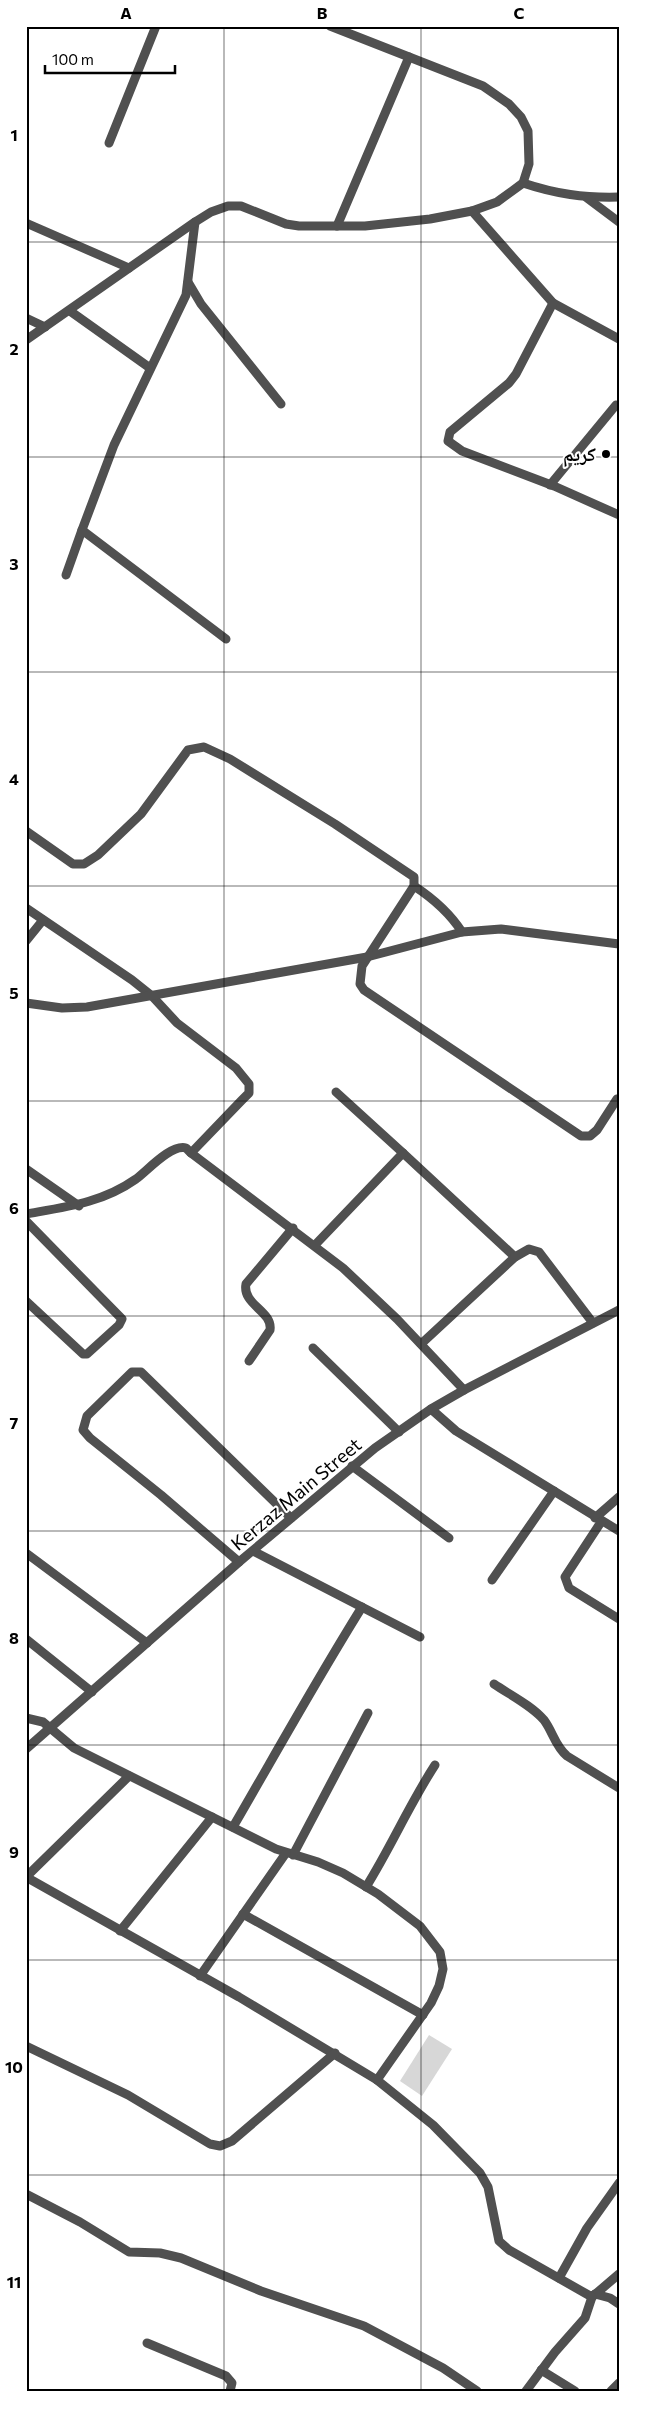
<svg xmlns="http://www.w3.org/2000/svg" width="645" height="2417" font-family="Commissioner,'Noto Naskh Arabic',sans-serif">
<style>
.green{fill:#d7d7d7}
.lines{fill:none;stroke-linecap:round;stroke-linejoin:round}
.minor{stroke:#505050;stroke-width:9}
.grid{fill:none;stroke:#000;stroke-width:1;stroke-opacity:0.55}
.poi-dot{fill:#000;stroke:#fff;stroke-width:2}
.labels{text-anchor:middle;stroke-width:4;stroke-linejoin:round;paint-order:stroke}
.poi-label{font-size:19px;font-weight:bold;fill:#000;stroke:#fff;text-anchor:end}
.street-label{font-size:19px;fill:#000;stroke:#fff}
.neatline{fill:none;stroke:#000;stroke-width:2}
.grid-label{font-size:16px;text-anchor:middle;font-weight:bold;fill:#000}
</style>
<rect width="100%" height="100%" fill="#fff"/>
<path class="green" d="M429,2035L452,2049L422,2096L400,2081Z"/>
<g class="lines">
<g class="minor">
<path d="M109,143L156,26"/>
<path d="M523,183C556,194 584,198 619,197"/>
<path d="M587,198L619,222"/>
<path d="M472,211L553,303L619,339"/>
<path d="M195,222L186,295L114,445L82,530L226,639"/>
<path d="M26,223L129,268"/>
<path d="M337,226L409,57"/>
<path d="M188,282L201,304L281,404"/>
<path d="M553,303L516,374L509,383L450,432L448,441L462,451L554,486L619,515"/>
<path d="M70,311L150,368"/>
<path d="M26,318L45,327"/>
<path d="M26,340L195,222L211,212L228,206H241L286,224L299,226H365L430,219L472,211L497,202L523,183L529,164L528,131L521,117L509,104L483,86L330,26"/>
<path d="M550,485L616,405"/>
<path d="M66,575L82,530"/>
<path d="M26,831L73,864H84L98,855L141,814L188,750L204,747L230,759L335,824L414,877V886L362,966L360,984L364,990L581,1136H590L597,1130L617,1099"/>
<path d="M414,886C434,899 449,912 462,932"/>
<path d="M26,908L132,980L152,996L177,1023L236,1068L249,1084V1093L242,1100L191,1153L186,1148C171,1144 148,1170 136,1179C102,1203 66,1207 26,1214"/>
<path d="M26,941L43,920"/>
<path d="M26,1003L62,1008L87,1007L367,957L462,932L501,929L619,944"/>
<path d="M191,1153L343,1268L397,1319L464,1390"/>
<path d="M403,1153L515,1257"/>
<path d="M26,1169L79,1206"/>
<path d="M26,1221L122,1319L119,1325L87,1354H83L26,1301"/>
<path d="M315,1245L403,1153L336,1092"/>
<path d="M421,1344L515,1257L529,1249L539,1252L593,1323"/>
<path d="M313,1348L399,1432"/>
<path d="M249,1361L270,1330C273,1311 242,1305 246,1284L293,1228"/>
<path d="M431,1409L456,1431L619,1531"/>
<path d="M352,1466L449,1538"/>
<path d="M595,1518L619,1497"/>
<path d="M601,1522L565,1577L569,1588L619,1619"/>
<path d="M253,1551L420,1637"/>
<path d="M26,1553L147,1643"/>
<path d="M239,1562L161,1495L90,1438L83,1430L87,1416L132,1372H141L291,1518"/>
<path d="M492,1580L554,1491"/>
<path d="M26,1639L92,1692"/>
<path d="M494,1684C510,1695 531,1705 544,1720C553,1732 555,1746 567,1756L619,1788"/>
<path d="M26,1718L43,1722L74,1748L276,1849L318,1862L343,1873L378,1894L420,1926L440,1952L443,1969L439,1986L431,2003L377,2080"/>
<path d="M26,1749L239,1562L375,1448L431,1409L464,1390L619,1310"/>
<path d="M233,1827C276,1753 317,1679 362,1607"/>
<path d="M293,1855L368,1713"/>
<path d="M26,1877L239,1997L377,2080L433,2125L480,2173L488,2187L499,2241L509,2250L592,2297L619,2274"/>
<path d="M26,1877L129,1776"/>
<path d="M366,1887C391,1847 409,1805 435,1765"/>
<path d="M243,1914L423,2015"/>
<path d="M120,1931L212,1817"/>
<path d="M200,1976L286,1853"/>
<path d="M26,2046L128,2095L210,2144L220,2146L232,2141L335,2053"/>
<path d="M26,2194L80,2222L129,2252L160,2253L181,2258L261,2291L364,2326L443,2368L477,2391"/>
<path d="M559,2278L587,2228L619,2183"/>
<path d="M595,2294L610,2298L619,2304"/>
<path d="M147,2343L226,2376L232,2383L230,2391"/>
<path d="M541,2370L575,2391"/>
<path d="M526,2391L555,2352L585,2318L592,2297"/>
<path d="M611,2391L619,2383"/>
</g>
</g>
<path class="grid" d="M224,26V2391M421,26V2391M26,242H619M26,457H619M26,672H619M26,886H619M26,1101H619M26,1316H619M26,1531H619M26,1745H619M26,1960H619M26,2175H619"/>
<circle class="poi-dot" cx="606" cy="454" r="5"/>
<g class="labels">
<g class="poi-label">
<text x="596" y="461">كريم</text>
</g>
<g class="street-label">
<text transform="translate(296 1494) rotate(-40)" y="7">Kerzaz Main Street</text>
</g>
</g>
<rect width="645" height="2417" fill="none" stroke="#ffffff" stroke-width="55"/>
<path d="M45 65v8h130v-8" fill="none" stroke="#000000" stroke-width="2.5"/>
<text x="52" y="65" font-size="15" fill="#000000" stroke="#ffffff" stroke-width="4" paint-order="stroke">100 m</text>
<rect x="28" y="28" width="590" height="2362" class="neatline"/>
<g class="grid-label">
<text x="126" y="19">A</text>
<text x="322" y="19">B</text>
<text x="519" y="19">C</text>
<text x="14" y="141">1</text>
<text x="14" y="355">2</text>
<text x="14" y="570">3</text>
<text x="14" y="785">4</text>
<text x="14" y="999">5</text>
<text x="14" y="1214">6</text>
<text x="14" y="1429">7</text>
<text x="14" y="1644">8</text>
<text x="14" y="1858">9</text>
<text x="14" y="2073">10</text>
<text x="14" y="2288">11</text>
</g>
</svg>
